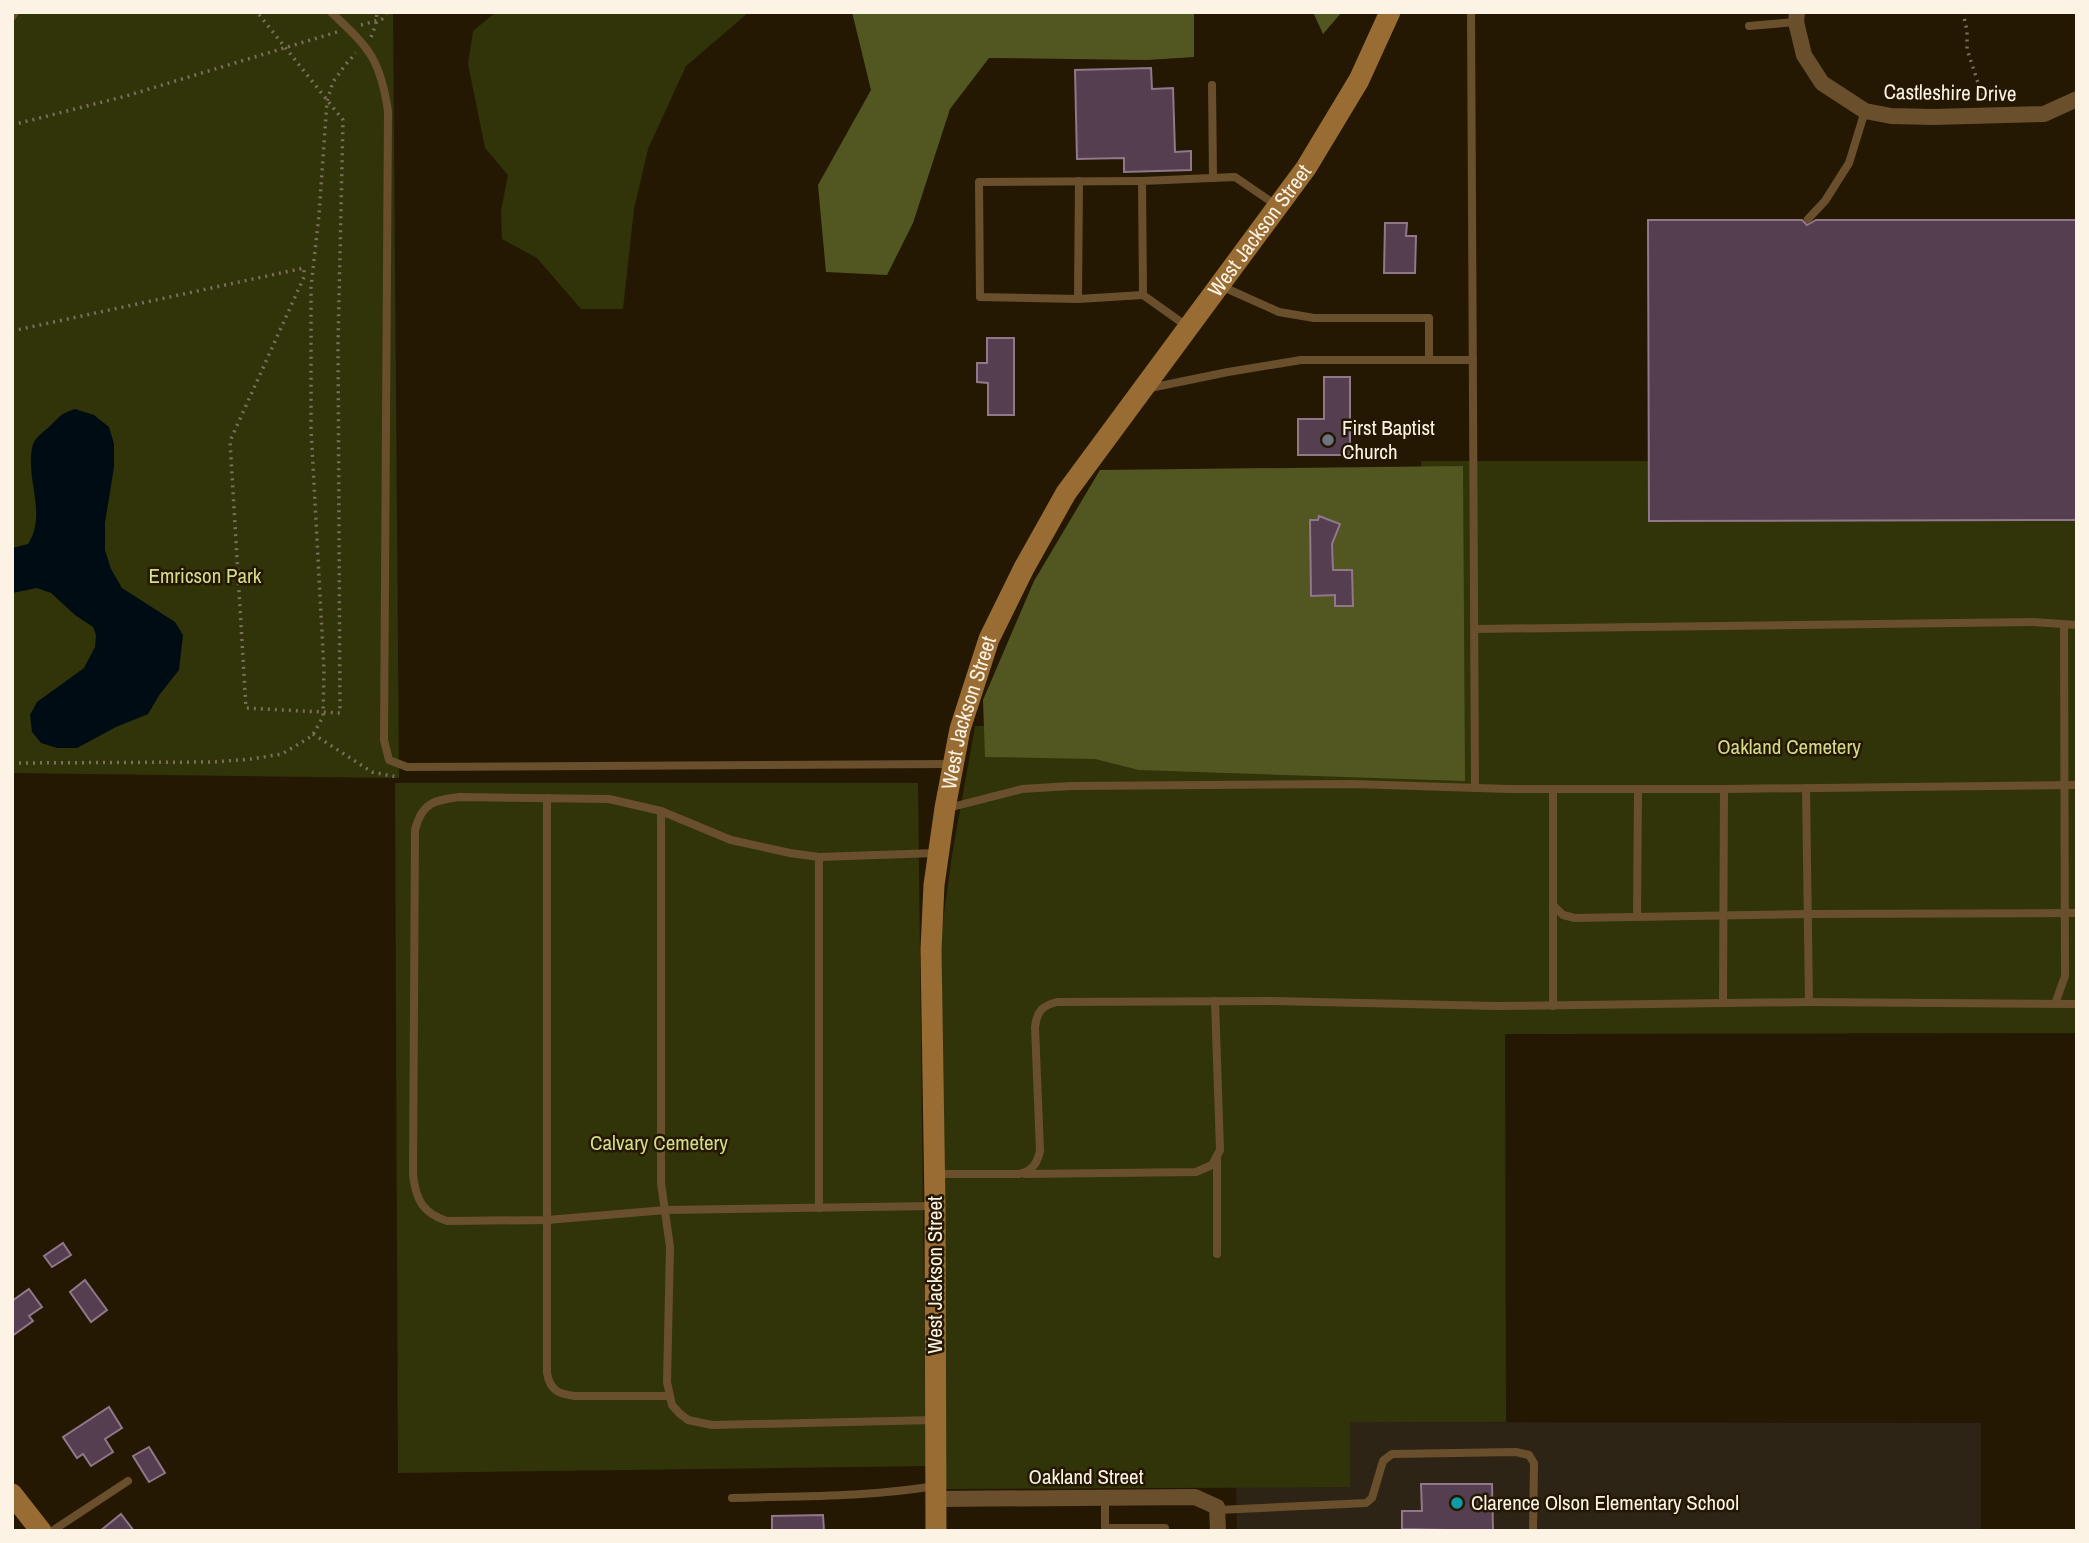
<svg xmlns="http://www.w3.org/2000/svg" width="2089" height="1543" font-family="'Archivo Narrow',sans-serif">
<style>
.education{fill:#2d2415}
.green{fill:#313408}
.forest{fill:#525721}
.water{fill:#000c14}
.building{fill:#543e50;stroke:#90778a;stroke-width:2}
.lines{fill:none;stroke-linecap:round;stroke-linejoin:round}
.path{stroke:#7a6e5c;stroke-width:3.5;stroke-dasharray:2 5;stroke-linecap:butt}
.lane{stroke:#6a4f2d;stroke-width:8}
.street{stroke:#6a4f2d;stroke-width:16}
.secondary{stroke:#986c33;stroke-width:21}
.worship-dot{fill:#6b7280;stroke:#251802;stroke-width:2.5}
.culture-dot{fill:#0f9aa8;stroke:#251802;stroke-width:2.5}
.labels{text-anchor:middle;stroke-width:5;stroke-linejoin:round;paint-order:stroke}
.street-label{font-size:21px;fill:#fcf3e5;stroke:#251802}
.poi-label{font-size:21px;fill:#fcf3e5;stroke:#251802;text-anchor:start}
.park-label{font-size:21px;fill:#d3dc89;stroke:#251802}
</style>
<rect width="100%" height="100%" fill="#251802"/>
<path class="education" d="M1350,1422L1981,1423V1531H1237L1236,1487H1350Z"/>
<g class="green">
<path d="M12,12H393L399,778L12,773Z"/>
<path d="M496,12H749L686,66L648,149L634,209L623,309H581L537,258L502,239L501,211L508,175L485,148L468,64L473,31Z"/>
<path d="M1421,461H2077V1033L1505,1034L1506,1422H1350V1487L946,1489L939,950L952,855L975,726L1421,725Z"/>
<path d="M395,783H918L926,1466L398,1473Z"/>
</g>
<g class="forest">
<path d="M852,12H1194V57L1147,60L989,58L950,109L913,223L887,275L826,272L818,185L871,90Z"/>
<path d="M1313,12H1342L1323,34Z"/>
<path d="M1463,466L1465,781L1139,770L1095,759L985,757L983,700L1034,581L1100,470Z"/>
</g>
<path class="water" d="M75,409L94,415L109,427L114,444V467L105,523V550L111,569L122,588L175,622L183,635L179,670L160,694L148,714L116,727L77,748H57L41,743L32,732L30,715L37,702L84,668L95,647L96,635L93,627L75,615L51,593L37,588L12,593V548L28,544C47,515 26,480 32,448C34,438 42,433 49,427C61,416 58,415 75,409Z"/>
<g class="building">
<path d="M1151,68L1152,89L1173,88L1175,152L1191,151V170L1124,172V158L1077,159L1075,70Z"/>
<path d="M1648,220H1802L1807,225L1816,220H2077V520L1649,521Z"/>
<path d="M1385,223H1407L1406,236H1416L1415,273H1384Z"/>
<path d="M987,338H1014V415H988V383L977,382V363H987Z"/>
<path d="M1324,377H1350V455H1298V419H1324Z"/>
<path d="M1319,516L1340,524L1332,544L1333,570H1352L1353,606H1335V595L1311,596L1310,520H1318Z"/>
<path d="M63,1243L71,1255L52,1267L44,1256Z"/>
<path d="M85,1280L107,1310L91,1322L70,1292Z"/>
<path d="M29,1289L42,1307L29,1316L33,1321L12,1336V1301Z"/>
<path d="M109,1407L122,1428L105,1439L113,1452L91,1466L83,1454L77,1458L63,1437Z"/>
<path d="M149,1447L165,1473L149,1482L133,1456Z"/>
<path d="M1421,1484H1492L1493,1531L1402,1529V1511H1422Z"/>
<path d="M121,1514L134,1531H100Z"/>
<path d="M823,1515L824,1531H772V1516Z"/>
</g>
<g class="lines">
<g class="path">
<path d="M1963,12L1967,31V49L1982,95"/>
<path d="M361,25L382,19L387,12"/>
<path d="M371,37L376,24L377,12"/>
<path d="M12,125L126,96L337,32"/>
<path d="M12,331L304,268V277L230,441L246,708L340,713L338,343L343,120L257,12"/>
<path d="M313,734L372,772L397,777"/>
<path d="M12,763L214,762L251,759L282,754L312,736L323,717L324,670L311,428V287L319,215L327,101L333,82L346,64L356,53"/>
</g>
<g class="lane">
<path d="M331,12C369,48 380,58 388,111L384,740L389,760L407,767L951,764"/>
<path d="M1471,12L1475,788"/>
<path d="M12,17L15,12"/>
<path d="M1749,26L1796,22"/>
<path d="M1212,85L1213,178"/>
<path d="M1142,181L979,182L980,297L1078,299L1143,295"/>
<path d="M1808,219L1825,201L1849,163L1865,111"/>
<path d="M1221,286L1279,312L1314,318H1429V360"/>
<path d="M1078,299L1079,181"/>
<path d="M1188,327L1143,295L1142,181L1235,177L1276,205"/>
<path d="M1150,388L1228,372L1301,360H1473"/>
<path d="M1475,629L2033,622L2077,625"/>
<path d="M1806,788L1809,1002"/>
<path d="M1553,789V1006"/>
<path d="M547,798V1373C550,1390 558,1394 575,1396H669"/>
<path d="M948,808L1022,789L1071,786L1353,784L1509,789H1724L2077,785"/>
<path d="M661,811V1183L670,1247L667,1382L672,1405L679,1413L688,1420L712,1425L935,1420"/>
<path d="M819,857V1208"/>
<path d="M1553,905L1563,915L1575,918L1808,914L2077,913"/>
<path d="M1637,916L1638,789"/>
<path d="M1723,1003L1724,789"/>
<path d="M2055,1004L2065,976L2064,626"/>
<path d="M1217,1158V1254"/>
<path d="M935,1174H1019C1032,1171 1037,1164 1040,1151L1035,1027C1037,1011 1042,1006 1057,1002L1273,1001L1497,1006L1809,1002L2077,1004"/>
<path d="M1025,1174L1196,1172L1212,1165L1220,1150L1215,1001"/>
<path d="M935,1206L666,1210L547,1220L447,1221C422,1213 416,1199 413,1175L415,830C422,802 435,800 460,797L609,799L661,811L731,840L790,853L819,857L936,853"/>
<path d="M732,1498C800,1496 868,1497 935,1486"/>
<path d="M1105,1498V1530"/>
<path d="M1218,1510L1366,1503L1372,1498L1383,1461L1392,1454L1516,1452L1529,1455L1534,1463L1533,1531"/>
<path d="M1105,1528H1165V1531"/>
<path d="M52,1531L128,1481"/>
</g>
<g class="street">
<path d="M1797,12L1796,22L1804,55L1822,83L1865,111L1891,116L1933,117L2044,114L2077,99"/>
<path d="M935,1499L1195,1497L1217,1507L1218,1531"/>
</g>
<g class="secondary">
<path d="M12,1494L41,1531"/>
<path id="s1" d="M936,1531L935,1206L931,949L934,885L945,808L960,729L989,639L1024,568L1066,493L1306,168L1359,80L1390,12"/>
</g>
</g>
<circle class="worship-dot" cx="1328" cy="440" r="7"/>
<circle class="culture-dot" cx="1457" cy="1503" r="7"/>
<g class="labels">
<g class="street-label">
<text transform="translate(1950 93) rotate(1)" y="7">Castleshire Drive</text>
<text dy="7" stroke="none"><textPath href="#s1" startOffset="1390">West Jackson Street</textPath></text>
<text dy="7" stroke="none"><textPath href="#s1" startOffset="822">West Jackson Street</textPath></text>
<text transform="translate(935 1275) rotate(-90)" y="7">West Jackson Street</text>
<text x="1086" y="1484">Oakland Street</text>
</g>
<g class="poi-label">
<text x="1342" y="435">First Baptist<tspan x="1342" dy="24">Church</tspan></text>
<text x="1471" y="1510">Clarence Olson Elementary School</text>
</g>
<g class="park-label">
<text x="205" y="583">Emricson Park</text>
<text x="1789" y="754">Oakland Cemetery</text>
<text x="659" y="1150">Calvary Cemetery</text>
</g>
</g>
<rect width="2089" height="1543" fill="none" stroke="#fcf3e5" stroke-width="28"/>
</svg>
